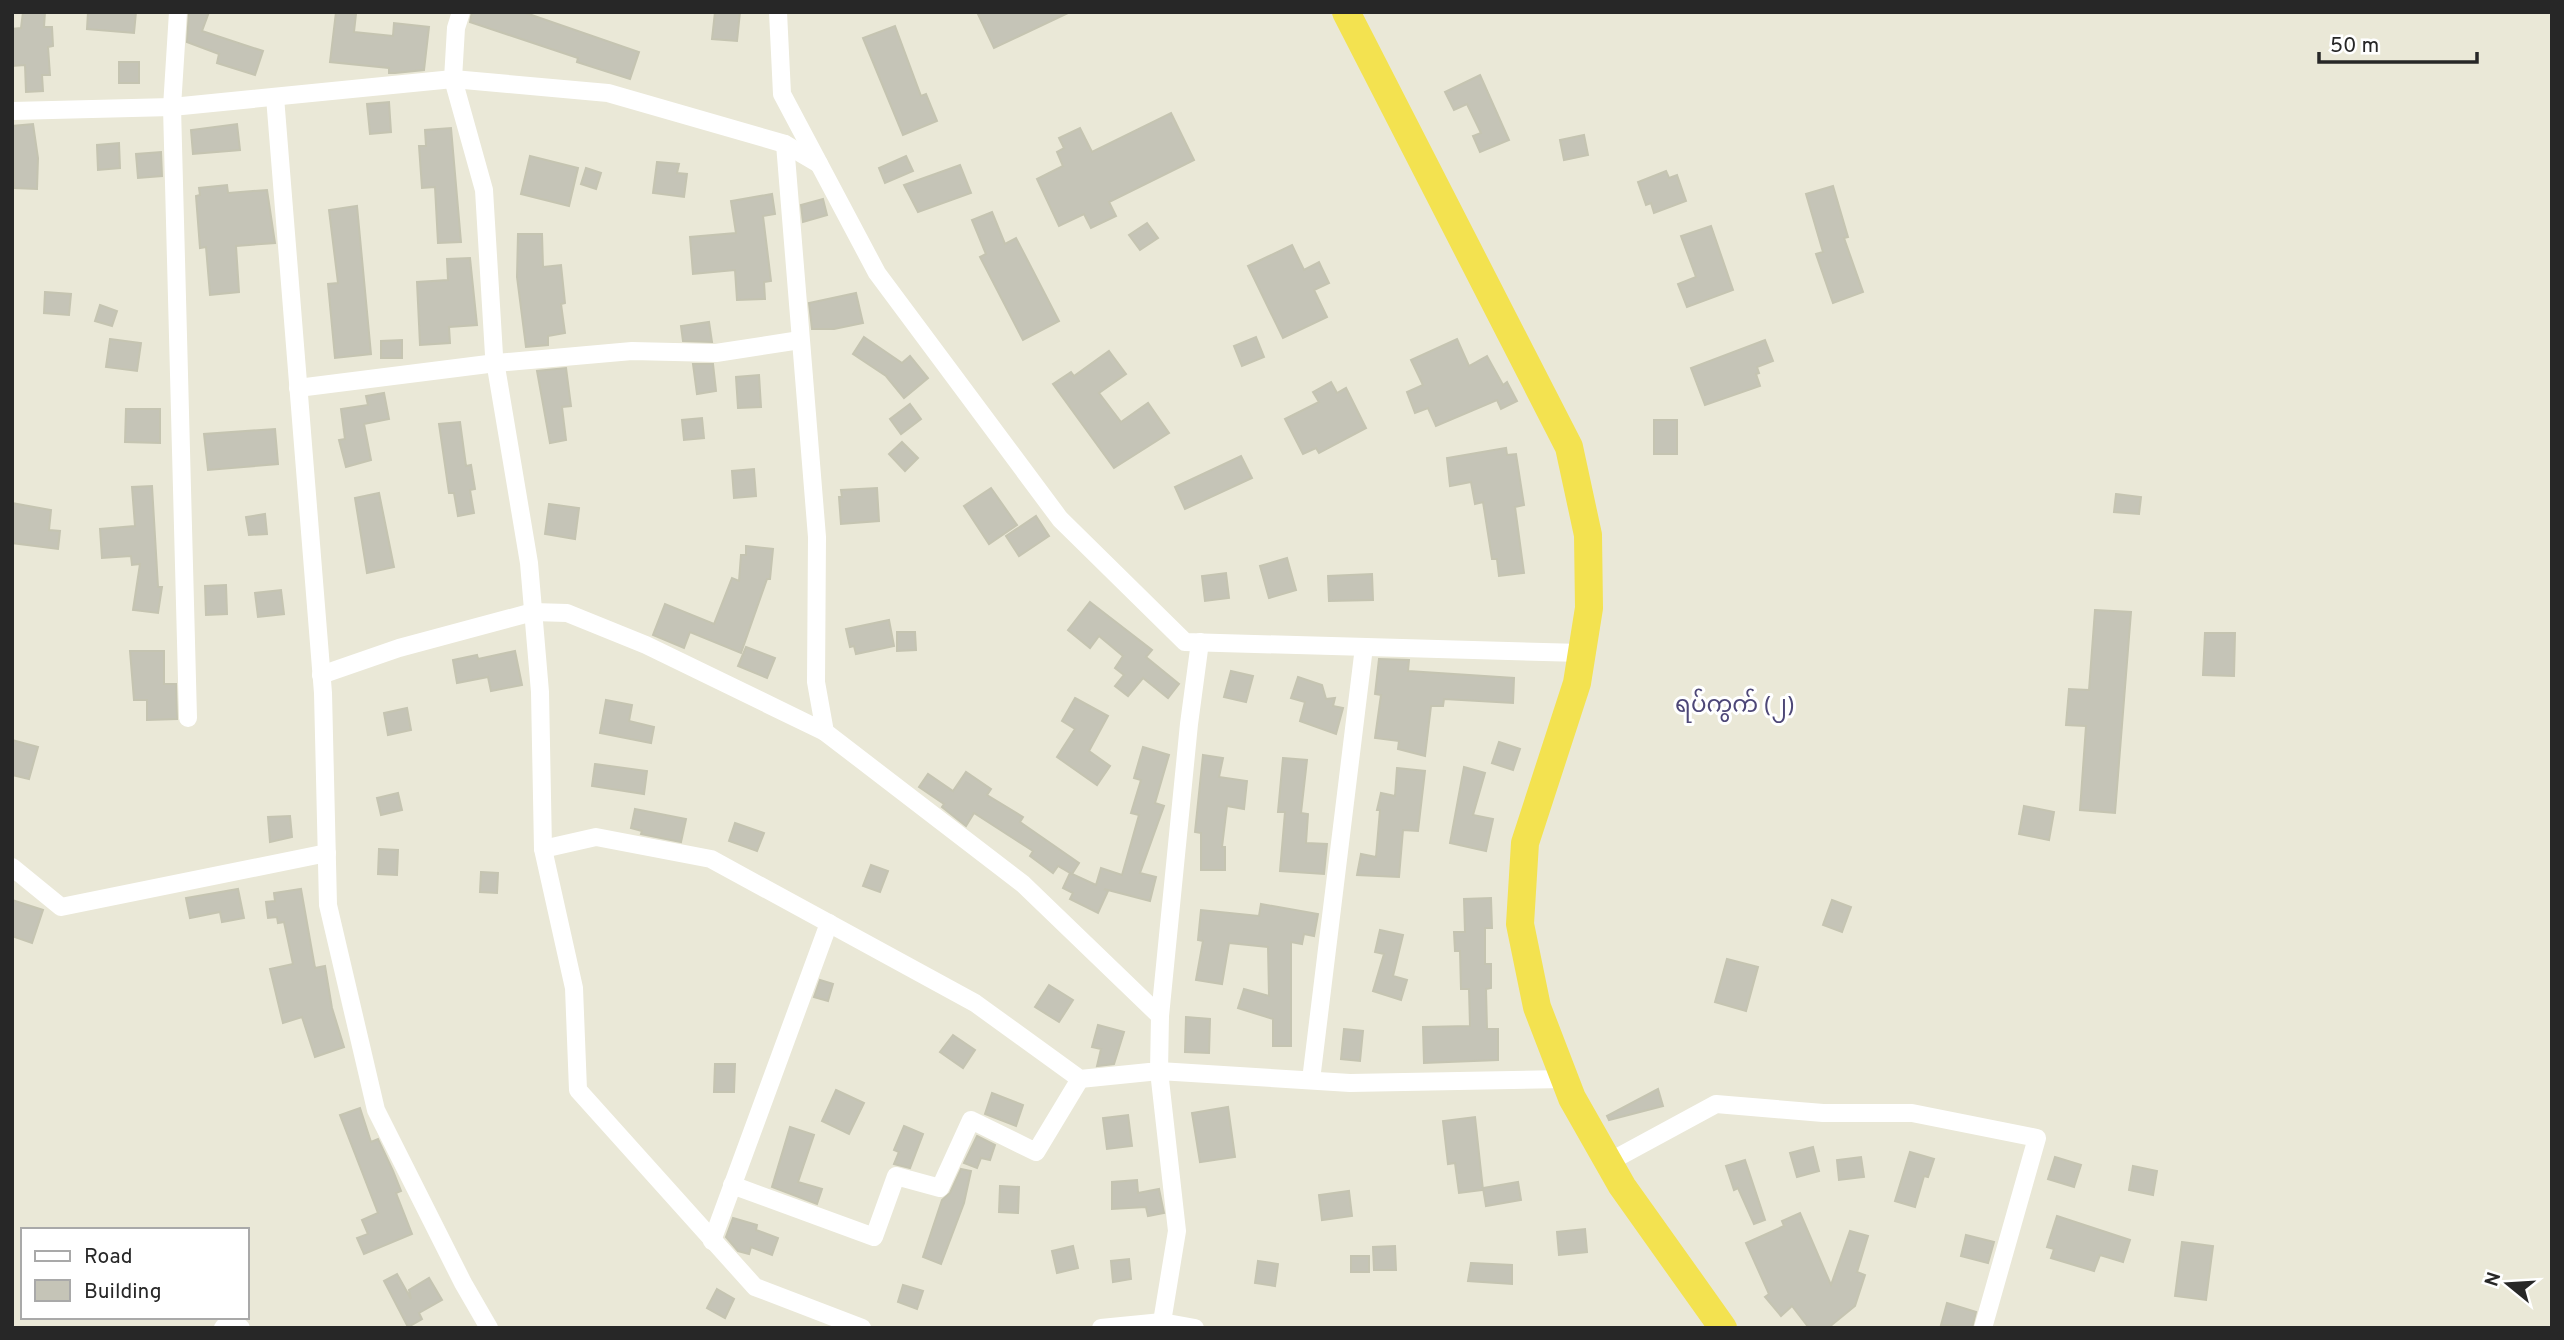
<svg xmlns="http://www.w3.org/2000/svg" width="2564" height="1340" font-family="Overpass,'Noto Sans Myanmar',sans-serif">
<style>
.building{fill:#c5c4b7;stroke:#c5c4b1;stroke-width:2}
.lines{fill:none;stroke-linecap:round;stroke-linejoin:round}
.minor{stroke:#fff;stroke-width:18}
.trunk{stroke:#f3e250;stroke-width:28}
.labels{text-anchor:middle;stroke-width:6;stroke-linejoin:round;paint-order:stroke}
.quarter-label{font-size:23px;fill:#4d4777;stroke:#fff}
</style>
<rect width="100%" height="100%" fill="#eae8d7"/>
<g class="building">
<path d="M23,12H45L44,27H52L53,46L48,47L50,75H42L43,91L26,92L25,65L12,66V29L21,28Z"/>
<path d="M88,12H136L134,33L87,29Z"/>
<path d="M189,12H209L202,31L263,51L255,75L217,63L219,54L187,42Z"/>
<path d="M336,12L356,14L354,32L393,36L394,23L429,27L424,70L395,73H389V68L330,62Z"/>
<path d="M472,12H523L639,52L630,79L577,62L578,58L470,22Z"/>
<path d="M715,12H740L737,41L712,39Z"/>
<path d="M977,12H1070L994,48Z"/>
<path d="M895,26L921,96L926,94L937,121L903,135L863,38Z"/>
<rect x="119" y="62" width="20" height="21"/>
<path d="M1480,75L1509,140L1480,152L1473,136L1481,133L1467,104L1454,110L1445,92Z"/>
<path d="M389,102L391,132L370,134L367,104Z"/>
<path d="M1171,113L1194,160L1109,202L1116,216L1091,228L1084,214L1059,226L1037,179L1063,166L1057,152L1064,148L1059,138L1080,128L1092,152Z"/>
<path d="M33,124L38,158L37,189L14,188L12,126Z"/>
<path d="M237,124L240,150L193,154L191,130Z"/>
<path d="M451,128L461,242L438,243L435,187L422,188L419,146H426L425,130Z"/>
<path d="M1584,135L1588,155L1564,160L1560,140Z"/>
<path d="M119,143L120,168L98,170L97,145Z"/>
<path d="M161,152L162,176L138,178L136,154Z"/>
<path d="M530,156L578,168L569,206L521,194Z"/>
<path d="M906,156L913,171L885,183L879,168Z"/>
<path d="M657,162L679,164L677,173L687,174L684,197L653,193Z"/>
<path d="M960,165L971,193L918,212L904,185Z"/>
<path d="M586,168L601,173L596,189L581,184Z"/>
<path d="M1666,171L1669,178L1677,175L1686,201L1654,213L1651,203L1646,205L1638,182Z"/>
<path d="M227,185L228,193L267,190L275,243L236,246L239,292L210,295L206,247L200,248L196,196L200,195L199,188Z"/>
<path d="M1833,186L1848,237L1844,238L1863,292L1833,303L1816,254L1823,252L1806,194Z"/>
<path d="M772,194L775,214L763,216L771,281L764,282L765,299L737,300L735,270L693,274L690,237L736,233L731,201Z"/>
<path d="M823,199L827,215L803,222L801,205Z"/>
<path d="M357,206L371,354L335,358L328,284L338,283L329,210Z"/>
<path d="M992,212L1005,244L1016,238L1059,321L1023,340L980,257L986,254L972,220Z"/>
<path d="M1147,223L1158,238L1140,250L1129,235Z"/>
<path d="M1711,226L1733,290L1687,307L1678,284L1696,277L1681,236Z"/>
<path d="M518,234H542L543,267L561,265L565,303L561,304L565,333L548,336V345L526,347L517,277Z"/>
<path d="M1292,245L1304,270L1319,262L1329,283L1314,290L1327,317L1283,338L1248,266Z"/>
<path d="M470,258L477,325L449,327L450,343L420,345L417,282L448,280L447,259Z"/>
<path d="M45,292L71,294L69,315L44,313Z"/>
<path d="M856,293L863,323L834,329H812L809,303Z"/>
<path d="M100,305L117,311L112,326L95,321Z"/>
<path d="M709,322L712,342L683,341L681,326Z"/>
<path d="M864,337L902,363L910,356L928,378L904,398L886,376L853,354Z"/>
<path d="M1256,337L1264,357L1242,366L1234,346Z"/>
<path d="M110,339L141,343L137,371L106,367Z"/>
<path d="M1457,339L1469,366L1487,356L1503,385L1507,382L1517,401L1501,409L1497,400L1436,426L1428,408L1415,413L1407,392L1423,385L1411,360Z"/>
<path d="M402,340V358H381V341Z"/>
<path d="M1765,340L1773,361L1757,367L1759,373L1756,374L1760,386L1705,405L1691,368Z"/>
<path d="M1109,351L1126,374L1099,393L1121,422L1148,403L1169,433L1114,468L1053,384L1071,372L1074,376Z"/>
<path d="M693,364H713L716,391L697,394Z"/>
<path d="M566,368L571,406L562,407L566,440L550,443L537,371Z"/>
<path d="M759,375L761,407L738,408L736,377Z"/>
<path d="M1331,382L1337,393L1346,388L1366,428L1319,453L1316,448L1303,454L1285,419L1319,402L1313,392Z"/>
<path d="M384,393L389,419L364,424L371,460L346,467L339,440L345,439L341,409L368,405L366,396Z"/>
<path d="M910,404L921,419L901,434L890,419Z"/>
<path d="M126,409H160V443L125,442Z"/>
<path d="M702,418L704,438L684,440L682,420Z"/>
<rect x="1654" y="420" width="23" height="34"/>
<path d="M460,422L466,466L471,465L475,489L470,490L474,513L458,516L454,493H449L439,424Z"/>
<path d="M275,429L278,464L208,470L204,434Z"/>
<path d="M902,442L918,458L905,471L889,454Z"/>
<path d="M1506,448L1507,455L1516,454L1524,505L1515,507L1524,573L1499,576L1497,559H1492L1483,502L1475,504L1471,482L1450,486L1447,458Z"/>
<path d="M1241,456L1252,478L1185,509L1175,487Z"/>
<path d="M754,469L756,496L734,498L732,471Z"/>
<path d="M152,486L158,587H162L158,613L133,610L140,564L132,565L131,556L102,558L100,529L135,526L132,487Z"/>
<path d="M877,488L879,521L841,524L839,497H842L841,490Z"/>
<path d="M991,488L1017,525L989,544L964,506Z"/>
<path d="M379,493L394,567L367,573L355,498Z"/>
<path d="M2116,494L2141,497L2139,514L2114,512Z"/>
<path d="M12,503L51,510L49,530L60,531L58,549L12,543Z"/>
<path d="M549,504L579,508L575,539L545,534Z"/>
<path d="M265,514L267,534L249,535L246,517Z"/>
<path d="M1036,516L1049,536L1019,556L1006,536Z"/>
<path d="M746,546L773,549L770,579H767L741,653L690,632L684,648L653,635L665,604L714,624L732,578L739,581L741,555H746Z"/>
<path d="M1287,558L1296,590L1269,598L1260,566Z"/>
<path d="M1226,573L1229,598L1205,601L1202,576Z"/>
<path d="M1372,574L1373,600L1329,601L1328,576Z"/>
<path d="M226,585L227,614L206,615L205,586Z"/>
<path d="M281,590L284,614L258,617L255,593Z"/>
<path d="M1090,602L1152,650L1146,657L1179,684L1168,698L1143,678L1128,696L1115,686L1124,675L1115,668L1123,656L1099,636L1090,648L1068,630Z"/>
<path d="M2095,610L2131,612L2115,813L2080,810L2086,726L2066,725L2069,689L2089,690Z"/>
<path d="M889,620L894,646L856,654L854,646L850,647L846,629Z"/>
<path d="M897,632H915L916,650L897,651Z"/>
<path d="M2205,633H2235L2234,676L2203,675Z"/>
<path d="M746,647L775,658L767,678L738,666Z"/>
<path d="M130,651H164V684H176L177,719L147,720V700H134Z"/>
<path d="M515,651L522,685L491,691L488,677L457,683L453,660L477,655L478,659Z"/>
<path d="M1379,659L1409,660L1408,671L1514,678L1513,703L1444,699L1443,706H1431L1425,756L1398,749L1399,741L1375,738L1381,695L1375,694Z"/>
<path d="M1231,671L1253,676L1246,702L1224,697Z"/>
<path d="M1298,677L1322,685L1326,699L1335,698L1333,706L1343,708L1336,734L1300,721L1305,702L1291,698Z"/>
<path d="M1075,698L1108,716L1089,751L1110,766L1097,785L1057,757L1075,729L1062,721Z"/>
<path d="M606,700L632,705L629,721L654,727L651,743L600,733Z"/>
<path d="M407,708L411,730L388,735L384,713Z"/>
<path d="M12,740L38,747L29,779L12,775Z"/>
<path d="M1499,742L1520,749L1513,770L1492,763Z"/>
<path d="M1143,747L1169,755L1155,803L1164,806L1140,873L1156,877L1150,901L1104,889L1108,891L1098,913L1070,899L1073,893L1063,888L1070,873L1058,866L1053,873L1030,856L1033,851L974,813L966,826L942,807L944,804L919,787L928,774L953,791L966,772L991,789L987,795L1023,817L1020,822L1079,863L1072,874L1096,885L1101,868L1122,875L1139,815L1131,813L1141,780L1134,778Z"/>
<path d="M1203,755L1223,758L1219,777L1247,781L1244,809L1227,806L1222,847H1225V870H1201V833L1195,832Z"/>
<path d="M1283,758L1307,760L1301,813L1308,814L1306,843L1327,844L1324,874L1280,871L1285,812H1278Z"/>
<path d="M595,764L647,771L644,794L592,786Z"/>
<path d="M1464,767L1485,773L1473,815L1493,819L1486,851L1450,843Z"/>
<path d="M1397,768L1425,771L1418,831L1403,830L1399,877L1357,875L1361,854L1376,857L1380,810H1377L1381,793L1395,796Z"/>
<path d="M398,793L402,810L381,815L377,798Z"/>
<path d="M2024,806L2054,812L2049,840L2019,834Z"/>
<path d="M635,809L686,819L681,842L641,834L642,831L631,828Z"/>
<path d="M290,816L292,837L270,842L268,817Z"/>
<path d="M735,823L764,833L757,851L729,841Z"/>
<path d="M379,849L398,850L397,875L378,874Z"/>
<path d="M871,865L888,871L880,892L863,886Z"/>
<path d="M481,872L498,873L497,893L480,892Z"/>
<path d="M238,889L244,918L222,922L220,912L190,918L186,898Z"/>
<path d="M301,889L315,968L325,966L332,1008L344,1047L315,1057L302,1017L283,1023L270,969L293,964L284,922L278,923L277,917L268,918L266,902L275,901L274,893Z"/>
<path d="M1491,898L1492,928H1485V964H1491V988L1486,989L1487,1029H1498V1060L1424,1063L1423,1027L1470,1026L1469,989H1461L1460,951H1455L1454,932H1465L1464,899Z"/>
<path d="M12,900L43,910L32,943L12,936Z"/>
<path d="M1832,900L1851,907L1842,932L1823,925Z"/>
<path d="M1261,904L1318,914L1314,936L1304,934L1302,944L1291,942V1046H1273V1019L1238,1008L1244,989L1269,996L1268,947L1229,943L1222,984L1196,980L1203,941L1198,940L1201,910L1259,916Z"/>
<path d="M1380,930L1403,935L1393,976L1407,980L1401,1000L1373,991L1384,954L1375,952Z"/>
<path d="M1727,959L1758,967L1746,1011L1715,1002Z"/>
<path d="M820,980L833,984L828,1001L814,997Z"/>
<path d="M1049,985L1073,1000L1059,1022L1035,1007Z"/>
<path d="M1186,1017L1210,1019L1209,1053L1185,1052Z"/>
<path d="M1098,1025L1124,1032L1114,1064L1097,1066L1101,1049L1092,1047Z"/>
<path d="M1344,1029L1363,1031L1360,1061L1341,1059Z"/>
<path d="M953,1035L975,1050L963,1068L940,1052Z"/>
<path d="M715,1064H735L734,1092H714Z"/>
<path d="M1658,1089L1663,1106L1609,1120L1607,1116Z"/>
<path d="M836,1090L864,1103L849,1134L822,1121Z"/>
<path d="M992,1093L1023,1105L1016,1126L985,1114Z"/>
<path d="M1228,1107L1235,1157L1200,1162L1192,1113Z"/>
<path d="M360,1108L371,1142L378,1139L393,1171L401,1191L396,1193L412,1234L364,1254L357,1238L368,1234L362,1220L378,1213L340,1115Z"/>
<path d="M1128,1115L1132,1146L1107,1149L1103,1118Z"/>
<path d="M1475,1117L1483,1190L1459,1193L1455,1163L1448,1164L1443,1121Z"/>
<path d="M904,1126L923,1134L910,1168L894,1164L899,1152L894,1150Z"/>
<path d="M790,1127L814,1135L798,1182L822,1189L817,1204L772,1187Z"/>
<path d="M977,1136L995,1145L990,1160L981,1158L977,1168L964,1163Z"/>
<path d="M1813,1147L1819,1171L1797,1177L1790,1153Z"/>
<path d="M1910,1152L1934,1159L1928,1177L1924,1176L1915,1207L1895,1201Z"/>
<path d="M1861,1157L1864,1177L1839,1180L1837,1160Z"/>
<path d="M2055,1157L2081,1165L2074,1187L2048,1179Z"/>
<path d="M1745,1160L1765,1220L1754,1224L1738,1188L1734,1190L1726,1166Z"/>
<path d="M2133,1166L2157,1171L2153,1195L2129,1190Z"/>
<path d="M961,1169L971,1171L964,1203L941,1264L923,1257L942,1200L950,1193Z"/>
<path d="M1137,1180L1138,1193L1159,1189L1164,1213L1148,1216L1146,1207L1112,1209V1182Z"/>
<path d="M1518,1182L1521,1200L1486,1206L1483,1188Z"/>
<path d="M1000,1186L1019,1187L1018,1213L999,1212Z"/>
<path d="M1349,1191L1352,1216L1322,1220L1319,1195Z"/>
<path d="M1800,1213L1831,1285L1850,1231L1868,1236L1857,1272L1865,1275L1855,1306L1828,1328H1809L1792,1306L1781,1316L1765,1297L1769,1294L1746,1243L1784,1226L1782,1221Z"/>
<path d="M2057,1216L2130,1240L2123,1262L2100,1255L2094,1271L2051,1258L2054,1249L2047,1247Z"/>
<path d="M733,1218L757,1225L756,1230L778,1238L772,1255L751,1247L749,1254L738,1251L726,1237Z"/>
<path d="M1585,1229L1587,1252L1559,1255L1557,1232Z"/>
<path d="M1966,1235L1994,1242L1988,1263L1961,1256Z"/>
<path d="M2182,1242L2213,1246L2206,1300L2175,1296Z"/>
<path d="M1073,1246L1078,1268L1057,1273L1052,1251Z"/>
<path d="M1395,1246L1396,1270H1374L1373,1247Z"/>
<rect x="1351" y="1256" width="18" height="16"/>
<path d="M1129,1259L1131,1279L1113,1282L1111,1261Z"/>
<path d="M1258,1261L1278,1264L1275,1286L1255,1283Z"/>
<path d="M1471,1263L1512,1265V1284L1468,1281Z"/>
<path d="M397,1274L411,1299L409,1290L429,1278L442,1300L419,1313L422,1319L408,1327L384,1281Z"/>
<path d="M903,1285L923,1291L917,1309L898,1302Z"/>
<path d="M717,1289L734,1299L725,1318L707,1308Z"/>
<path d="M1947,1303L1976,1312L1972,1328L1941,1325Z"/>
</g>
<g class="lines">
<g class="minor">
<path d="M178,12L172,107L188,718"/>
<path d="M461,12L456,28L453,79L484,190L494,355L529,563L540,692L543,849L574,988L578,1090L755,1287L862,1328"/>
<path d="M778,12L782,94L877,273L1060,519L1185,642L1582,653"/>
<path d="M275,97L323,693L328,905L376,1110L463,1283L489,1328"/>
<path d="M12,111L172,107L453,79L608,93L785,144L819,164"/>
<path d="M785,144L817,537L816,682L825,732L1023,884L1160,1016"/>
<path d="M298,388L496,363L632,351L716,353L800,340"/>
<path d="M321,675L399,648L533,612L567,613L646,645L825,732"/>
<path d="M543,849L596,837L711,859L975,1003L1080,1079L1159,1071L1160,1016L1189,724L1200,642"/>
<path d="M12,867L61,907L327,853"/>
<path d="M1311,1080L1364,647"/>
<path d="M1609,1162L1716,1104L1823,1113H1912L2037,1138L1983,1328"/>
<path d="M732,1185L874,1237L896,1176L940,1188L971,1120L1036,1152L1080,1079"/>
<path d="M712,1241L829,923"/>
<path d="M223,1328L230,1320L241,1328"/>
<path d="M1101,1328L1162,1322L1195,1328"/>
<path d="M1161,1328L1177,1231L1159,1071L1350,1083L1564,1079"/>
</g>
<path class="trunk" d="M1346,12L1569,447L1588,535L1589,608L1577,683L1525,843L1520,924L1537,1007L1572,1098L1622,1186L1723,1328"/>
</g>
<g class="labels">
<g class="quarter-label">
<text x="1735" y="712">ရပ်ကွက် (၂)</text>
</g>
</g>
<rect width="2564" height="1340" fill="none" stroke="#272727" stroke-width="28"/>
<rect x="21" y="1228" width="228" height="91" fill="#ffffff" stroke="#a9a9a9" stroke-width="2"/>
<rect x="35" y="1251" width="35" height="10" fill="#ffffff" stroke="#a9a9a9" stroke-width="2"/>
<text x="84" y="1263" font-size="21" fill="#272727">Road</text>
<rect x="35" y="1280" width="35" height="21" fill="#c5c4b7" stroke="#a9a9a9" stroke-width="2"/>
<text x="84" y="1298" font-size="21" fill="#272727">Building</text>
<g transform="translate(2508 1284) rotate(288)" stroke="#ffffff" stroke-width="5" paint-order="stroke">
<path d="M0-5L12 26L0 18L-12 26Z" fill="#272727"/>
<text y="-10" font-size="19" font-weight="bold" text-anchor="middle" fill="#272727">N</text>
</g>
<path d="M2319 52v10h158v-10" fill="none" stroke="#272727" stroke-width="3.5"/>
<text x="2330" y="52" font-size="21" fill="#272727" stroke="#ffffff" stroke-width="5" paint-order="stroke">50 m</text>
</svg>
